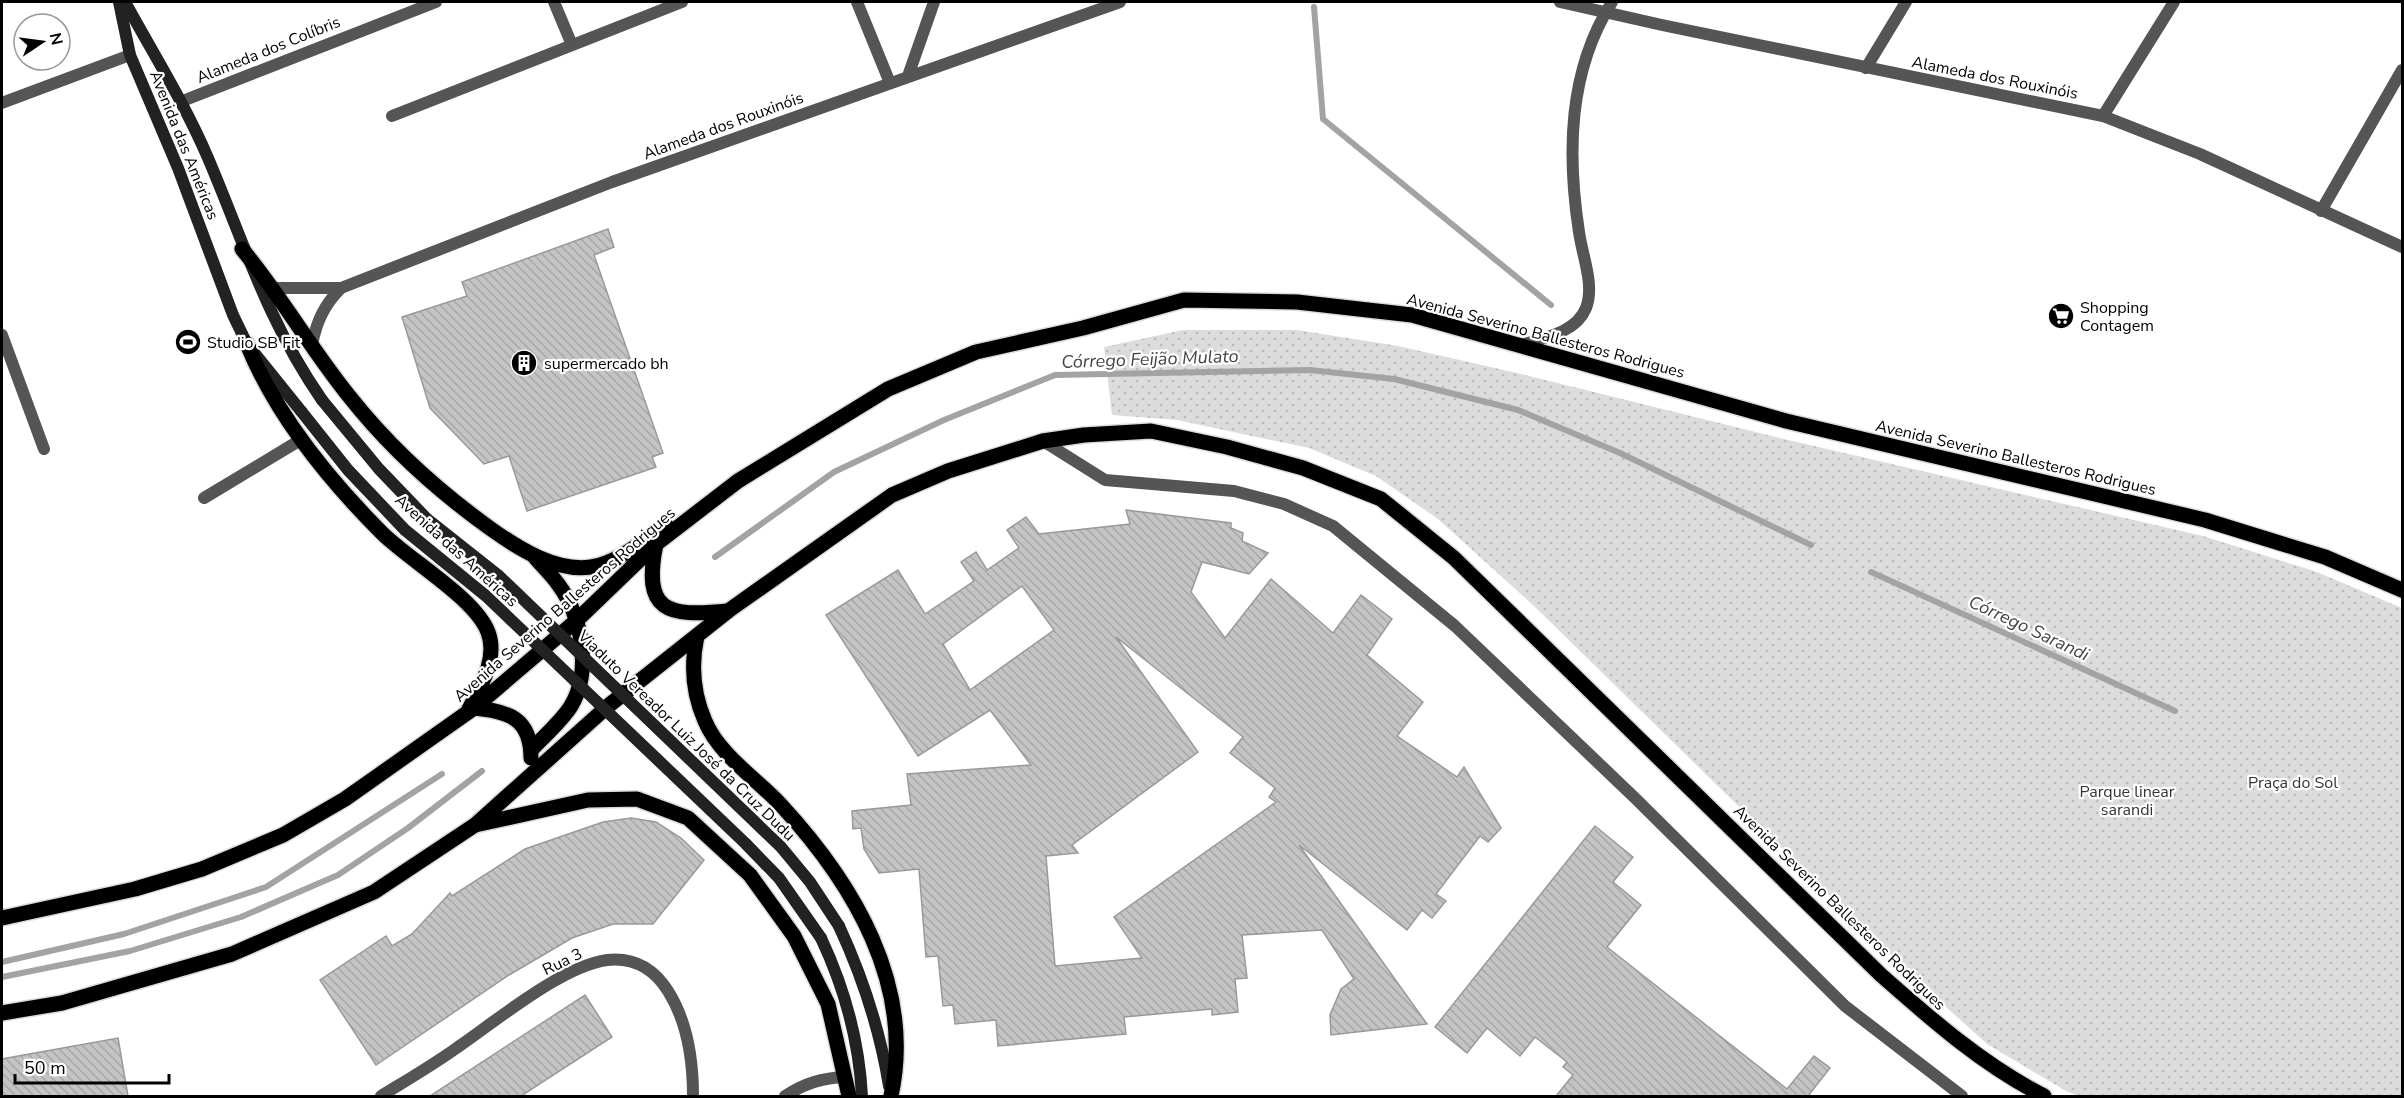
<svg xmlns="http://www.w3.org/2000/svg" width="2404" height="1098" font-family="'Nunito Sans',sans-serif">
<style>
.park{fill:url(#park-dots)}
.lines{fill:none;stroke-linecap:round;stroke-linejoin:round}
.stream{stroke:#a3a3a3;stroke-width:6}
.building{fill:url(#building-back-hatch);stroke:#999;stroke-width:1.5;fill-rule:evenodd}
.primary-casing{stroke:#dbdbdb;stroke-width:18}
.minor{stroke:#555;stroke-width:12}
.tertiary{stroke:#555;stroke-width:12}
.secondary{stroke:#222;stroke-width:12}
.primary{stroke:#000;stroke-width:15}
.secondary-bridge{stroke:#222;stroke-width:12}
.labels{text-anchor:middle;stroke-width:4.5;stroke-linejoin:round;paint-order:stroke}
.street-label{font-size:16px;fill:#000;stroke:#fff}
.poi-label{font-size:16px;fill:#000;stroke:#fff;text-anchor:start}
.park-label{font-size:16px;fill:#333;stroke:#fff}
.water-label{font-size:18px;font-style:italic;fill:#444;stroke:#fff}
</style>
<defs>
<pattern id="park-dots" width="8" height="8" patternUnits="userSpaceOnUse" patternTransform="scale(1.5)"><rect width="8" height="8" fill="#dcdcdc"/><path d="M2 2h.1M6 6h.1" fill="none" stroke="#bbb" stroke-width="1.8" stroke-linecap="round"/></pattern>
<pattern id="building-back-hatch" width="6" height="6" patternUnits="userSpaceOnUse" patternTransform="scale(1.5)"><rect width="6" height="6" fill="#c4c4c4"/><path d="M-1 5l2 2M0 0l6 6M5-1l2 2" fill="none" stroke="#a7a7a7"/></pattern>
</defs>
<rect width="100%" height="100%" fill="#fff"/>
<path class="park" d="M1183,330H1297L1398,346L1517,373L1784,439L2203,536L2317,572L2402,608V1096H2078L2066,1091L1987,1044L1914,978L1534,606L1438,519L1376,476L1309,448L1177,420L1112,415L1104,347Z"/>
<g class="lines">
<g class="stream">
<path d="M1314,7L1323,119L1551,305"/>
<path d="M715,557L834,472L944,420L1055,375L1310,370L1394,379L1518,410L1620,453L1811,545"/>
<path d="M1871,572L2175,711"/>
<path d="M2,962L124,934L266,887L442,774"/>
<path d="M2,977L130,951L241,917L338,875L408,828L482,771"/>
</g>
</g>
<g class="building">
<path d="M608,229L614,247L594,255L663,453L652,457L656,467L527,511L509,456L484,464L430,408L402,317L467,296L462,282Z"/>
<path d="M1126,510L1231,523V528L1243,533L1242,541L1268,553L1249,574L1202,562L1191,592L1225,638L1271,579L1333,633L1361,595L1392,619L1367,655L1423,702L1397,736L1457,777L1464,767L1501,828L1488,842L1480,836L1436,894L1446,901L1432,918L1422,910L1407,930L1299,845L1427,1024L1331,1035L1330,1015L1341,989L1354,979L1322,930L1242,935L1247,978L1235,979L1238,1012L1212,1015V1009L1124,1017L1126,1034L998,1046L996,1020L955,1024L953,1005L943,1006L938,956L926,957L919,869L879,873L864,849L861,828L853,829L852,811L911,805L907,774L1031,765L990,710L918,756L826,615L898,570L925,614L974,581L961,562L976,552L987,570L1019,548L1007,530L1026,517L1039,534L1130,524ZM1022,586L1054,630L970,690L943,644ZM1116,637L1243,737L1230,753L1275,788L1269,797L1276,802L1114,917L1142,958L1055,966L1046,856L1078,853L1072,845L1198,752Z"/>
<path d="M631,818L656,822L681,838L704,860L653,924H613L572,938L509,975L376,1065L320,980L386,936L392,946L412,934L450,893L452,896L525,849L603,822Z"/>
<path d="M1595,826L1633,857L1613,882L1641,905L1607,947L1787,1089L1814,1056L1830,1068L1808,1096H1556L1573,1075L1563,1067L1567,1062L1535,1037L1520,1056L1487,1028L1467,1053L1435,1027Z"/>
<path d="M585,995L612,1037L521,1096H430Z"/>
<path d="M118,1038L128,1096H2V1059Z"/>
</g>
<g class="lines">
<g class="primary-casing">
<g id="primary">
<path d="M242,249C281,296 311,349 349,396C390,448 438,491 491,529C519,549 556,572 591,567C618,563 644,540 666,525"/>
<path d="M247,344C275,413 329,480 382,533C409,560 475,598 488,632C498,658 481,686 469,709"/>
<path d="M656,544C642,612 667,617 728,611"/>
<path d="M697,636C691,664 693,694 705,721C719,755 757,779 781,805C854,884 915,986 891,1096"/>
<path d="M474,708C508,711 531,718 531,758"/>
<path d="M531,750C544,736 561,722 571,706C592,671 582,616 558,584C551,574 542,566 534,556"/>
<path d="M475,825L588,800L637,799L688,818L750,875L794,936L828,1004L849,1096"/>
<path d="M2,918L135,889L202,869L283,835L345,799L474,708L576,621L656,544L738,481L888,389L976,352L1083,328L1184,300L1297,302L1412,315L1786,421L2205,520L2325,557L2402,590"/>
<path d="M2,1013L62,1003L232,954L374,892L475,825L608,706L728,611L892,495L948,471L1043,441L1084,435L1151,431L1227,447L1303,468L1381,499L1454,558L1881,975C1932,1020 1983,1065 2044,1096"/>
</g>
</g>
<g class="minor">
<path d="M554,2L572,45"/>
<path d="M857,2L890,83"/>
<path d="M1560,2L1662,25L2103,116L2200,154L2402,247"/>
<path d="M1866,68L1906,2"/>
<path d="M908,76L934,2"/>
<path d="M180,102L436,2"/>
<path d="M2,103L130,55"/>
<path d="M392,116L682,2"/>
<path d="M2103,116L2174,2"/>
<path d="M2321,211L2402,70"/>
<path d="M274,288H341L612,182L1120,2"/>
<path d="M2,335L44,449"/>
<path d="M312,344C317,321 324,305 341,288"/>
<path d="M1521,345C1543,338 1576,333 1586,308C1595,285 1582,255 1579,232C1567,154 1568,71 1612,2"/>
<path d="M204,498L302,439"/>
<path d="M381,1096C407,1080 433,1065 458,1047C496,1021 562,966 607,960C634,957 654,969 668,991C687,1021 693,1061 693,1096"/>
<path d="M785,1096C805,1083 822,1078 846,1077"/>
</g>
<path class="tertiary" d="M1043,441L1105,480L1234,491L1284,504L1333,526L1455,626L1636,799L1845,1006L1962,1096"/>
<g class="secondary">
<path d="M119,2L130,55L178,168L233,315L247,344L301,411"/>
<path d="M125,2C153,53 185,104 208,158C245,245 267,321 322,400"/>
<path d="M839,926C863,978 880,1030 889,1086"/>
<path d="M821,938C845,989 859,1040 862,1096"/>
</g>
<use href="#primary" class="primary"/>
<g class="secondary-bridge">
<path d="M322,400L379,469L427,519L499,576L781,847L810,882L839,926"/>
<path d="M301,411L348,470L405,530L486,596L745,843L779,878L821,938"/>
</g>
</g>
<defs>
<g id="supermarket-disc" transform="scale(1.35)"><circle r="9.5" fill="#000" stroke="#fff"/><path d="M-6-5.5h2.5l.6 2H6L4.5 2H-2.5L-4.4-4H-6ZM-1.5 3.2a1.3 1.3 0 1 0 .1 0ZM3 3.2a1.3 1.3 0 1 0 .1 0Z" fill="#fff"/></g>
<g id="stadium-disc" transform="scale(1.35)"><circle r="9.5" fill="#000" stroke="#fff"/><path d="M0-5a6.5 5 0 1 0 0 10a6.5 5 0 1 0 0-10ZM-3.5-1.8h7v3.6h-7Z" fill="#fff"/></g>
<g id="building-disc" transform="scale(1.35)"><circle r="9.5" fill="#000" stroke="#fff"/><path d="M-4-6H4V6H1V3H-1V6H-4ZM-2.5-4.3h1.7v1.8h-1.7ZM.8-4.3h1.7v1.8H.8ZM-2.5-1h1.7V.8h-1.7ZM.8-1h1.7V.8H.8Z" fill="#fff"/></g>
</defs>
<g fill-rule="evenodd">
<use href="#supermarket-disc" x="2061" y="316"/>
<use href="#stadium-disc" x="188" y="342"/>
<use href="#building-disc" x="524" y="363"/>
</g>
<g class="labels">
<g class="street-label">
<text transform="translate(268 49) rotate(-22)" y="6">Alameda dos Colíbris</text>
<text transform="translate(1995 77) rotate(11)" y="6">Alameda dos Rouxinóis</text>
<text transform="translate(723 125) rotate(-20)" y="6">Alameda dos Rouxinóis</text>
<text transform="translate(185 145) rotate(68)" y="6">Avenida das Américas</text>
<text transform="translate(1546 335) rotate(15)" y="6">Avenida Severino Ballesteros Rodrigues</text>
<text transform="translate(2016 457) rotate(13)" y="6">Avenida Severino Ballesteros Rodrigues</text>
<text transform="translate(457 550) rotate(42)" y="6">Avenida das Américas</text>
<text transform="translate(564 604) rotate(-41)" y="6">Avenida Severino Ballesteros Rodrigues</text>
<text transform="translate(687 735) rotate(44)" y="6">Viaduto Vereador Luiz José da Cruz Dudu</text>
<text transform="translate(1840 907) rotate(44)" y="6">Avenida Severino Ballesteros Rodrigues</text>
<text transform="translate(562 961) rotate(-26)" y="6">Rua 3</text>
</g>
<g class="poi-label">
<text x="2080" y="313">Shopping<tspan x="2080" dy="18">Contagem</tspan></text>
<text x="207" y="348">Studio SB Fit</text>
<text x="544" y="369">supermercado bh</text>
</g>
<g class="park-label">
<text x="2293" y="788">Praça do Sol</text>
<text x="2127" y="797">Parque linear<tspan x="2127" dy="18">sarandi</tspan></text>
</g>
<g class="water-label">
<text transform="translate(1150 359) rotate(-2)" y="6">Córrego Feijão Mulato</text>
<text transform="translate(2029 628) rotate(25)" y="6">Córrego Sarandi</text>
</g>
</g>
<rect width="2404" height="1098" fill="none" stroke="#000000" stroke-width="6"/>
<g transform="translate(42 42) rotate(77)"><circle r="28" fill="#ffffff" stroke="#999999" stroke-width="1.5"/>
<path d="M0-4.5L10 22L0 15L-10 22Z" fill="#000000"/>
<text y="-9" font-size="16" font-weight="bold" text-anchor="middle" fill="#000000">N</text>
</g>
<path d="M15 1074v9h154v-9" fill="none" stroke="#000000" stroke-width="3"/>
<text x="24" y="1074" font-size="18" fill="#000000" stroke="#ffffff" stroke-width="4.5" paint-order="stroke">50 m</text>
</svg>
